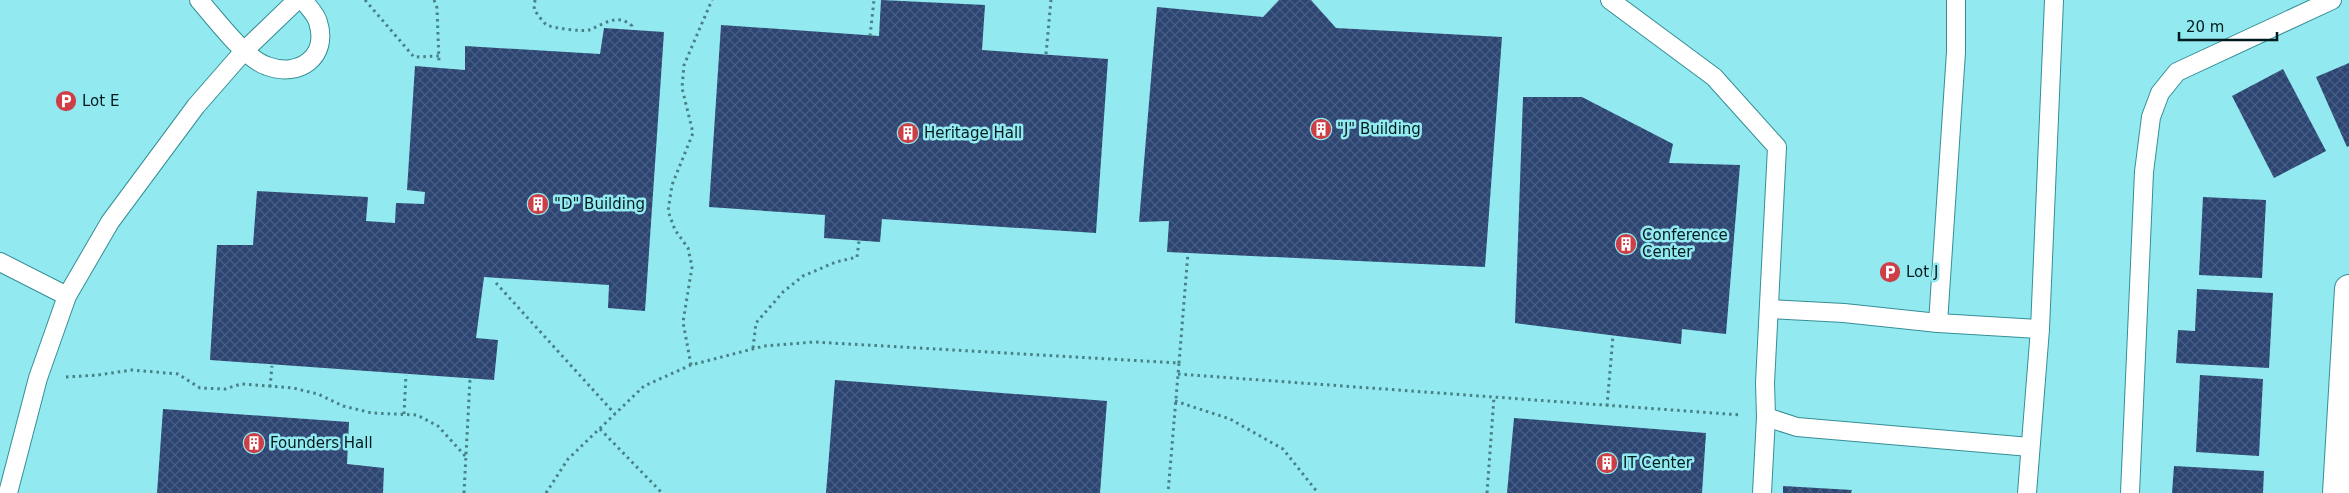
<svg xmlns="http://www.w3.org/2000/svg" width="2349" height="493" font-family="'DejaVu Sans',sans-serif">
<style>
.building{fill:url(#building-cross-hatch)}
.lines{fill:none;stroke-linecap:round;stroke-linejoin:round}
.service-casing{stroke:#368f96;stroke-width:20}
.minor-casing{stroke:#368f96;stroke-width:30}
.path{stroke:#488185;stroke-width:3;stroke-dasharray:2.5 4;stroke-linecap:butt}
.service{stroke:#fff;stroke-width:18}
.minor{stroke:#fff;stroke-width:28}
.labels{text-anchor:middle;stroke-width:5;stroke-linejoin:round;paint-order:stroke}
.poi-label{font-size:15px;fill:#001b1d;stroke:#92e9ef;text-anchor:start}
</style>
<defs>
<pattern id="building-cross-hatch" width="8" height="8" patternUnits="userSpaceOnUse" patternTransform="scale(1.25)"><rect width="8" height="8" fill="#2c4573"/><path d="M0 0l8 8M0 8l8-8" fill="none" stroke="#475d81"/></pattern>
</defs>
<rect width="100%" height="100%" fill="#92e9ef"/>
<g class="building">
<path d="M881,0L985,5L982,50L1108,59L1096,233L882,219L880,242L824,238L825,215L709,207L721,25L879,36Z"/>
<path d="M1279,0H1311L1336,28L1502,37L1485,267L1167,252L1169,221L1139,222L1157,7L1263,17Z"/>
<path d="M604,28L664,32L645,311L608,308L609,285L484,277L476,338L498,340L494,380L210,360L217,245H253L257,191L368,197L366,221L395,223L396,203L424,204L425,192L407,190L415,66L465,70V46L600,54Z"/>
<path d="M2349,63V146L2347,147L2316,77Z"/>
<path d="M2283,69L2326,151L2274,178L2232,96Z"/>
<path d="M1523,97H1582L1673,144L1669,163L1740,165L1726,334L1682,329L1681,344L1515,323Z"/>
<path d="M2203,197L2266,200L2262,278L2199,275Z"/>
<path d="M2197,289L2273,293L2269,368L2176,363L2178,330L2195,331Z"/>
<path d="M2200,375L2263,379L2259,456L2196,452Z"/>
<path d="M835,380L1107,401L1100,493H826Z"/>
<path d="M163,409L349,422L347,464L384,468L383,493H157Z"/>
<path d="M1514,418L1706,433L1702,493H1507Z"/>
<path d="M2174,466L2264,471L2263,493H2172Z"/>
<path d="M1783,486L1852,490L1851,493H1783Z"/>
</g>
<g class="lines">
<g class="service-casing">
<g id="service">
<path d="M199,0C215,18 245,59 267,66C299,78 329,57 318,22C316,14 308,7 303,0"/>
<path d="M1610,0L1714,77L1777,147L1765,383L1766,417"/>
<path d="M0,262L67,296"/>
<path d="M1770,309L1844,313L1938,323L2040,329"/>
<path d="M1938,323L1956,52V0"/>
<path d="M8,493L38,378L67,296L110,222L196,106L244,51L297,0"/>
<path d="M1762,493L1766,417L1797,427L2030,447"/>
<path d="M2027,493L2040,329L2054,0"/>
<path d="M2130,493L2144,172L2151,117L2160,93L2177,72L2332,0"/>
</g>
</g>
<g class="minor-casing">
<path id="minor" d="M2337,493L2349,289"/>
</g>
<g class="path">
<path d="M365,0L414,57L439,56"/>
<path d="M434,0L437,8L439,62"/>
<path d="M535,0L534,10C538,14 542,22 547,25C552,28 583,32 589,30C603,25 617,12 632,26V29"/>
<path d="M870,36L874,0"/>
<path d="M1046,54L1051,0"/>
<path d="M496,283L615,414"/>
<path d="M753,348L756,323L783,292L803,276L836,262L857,257L859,241"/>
<path d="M1179,363L1188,253"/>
<path d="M691,365L683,322L692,267L688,248L675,230L668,211L672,185L693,133L682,88L684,65L712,0"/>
<path d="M1178,374L1741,415"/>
<path d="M66,377L98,375L132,370L178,374L200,388L225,389L241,384L293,388L318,394L343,406L372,413L417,415L438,426L467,458"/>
<path d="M270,387L272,366"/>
<path d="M1175,401L1230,419L1283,449L1318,493"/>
<path d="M1607,406L1613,336"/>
<path d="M404,414L406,375"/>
<path d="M600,429L662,493"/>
<path d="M464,493L470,379"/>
<path d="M546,493L568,459L644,386L691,365L764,346L814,342L1179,363L1168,493"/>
<path d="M1487,493L1494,397"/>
</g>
<use href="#service" class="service"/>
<use href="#minor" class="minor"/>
</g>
<defs>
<g id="parking-disc" transform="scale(1.125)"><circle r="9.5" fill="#ce3e46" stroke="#92e9ef"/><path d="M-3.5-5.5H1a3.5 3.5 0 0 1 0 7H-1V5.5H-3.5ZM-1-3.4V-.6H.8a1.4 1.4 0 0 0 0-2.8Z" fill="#fff"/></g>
<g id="building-disc" transform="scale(1.125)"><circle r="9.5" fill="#ce3e46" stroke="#92e9ef"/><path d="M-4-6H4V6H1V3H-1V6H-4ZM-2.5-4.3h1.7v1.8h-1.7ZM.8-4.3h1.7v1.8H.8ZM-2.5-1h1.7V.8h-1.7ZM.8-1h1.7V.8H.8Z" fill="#fff"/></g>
</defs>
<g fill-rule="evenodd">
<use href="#parking-disc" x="66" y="101"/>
<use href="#building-disc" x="1321" y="129"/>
<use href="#building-disc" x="908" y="133"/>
<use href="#building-disc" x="538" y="204"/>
<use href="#building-disc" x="1626" y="244"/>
<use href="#parking-disc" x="1890" y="272"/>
<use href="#building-disc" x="254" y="443"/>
<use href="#building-disc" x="1607" y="463"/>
</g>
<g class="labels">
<g class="poi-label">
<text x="82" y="106">Lot E</text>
<text x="1337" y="134">"J" Building</text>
<text x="924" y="138">Heritage Hall</text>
<text x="554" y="209">"D" Building</text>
<text x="1642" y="240">Conference<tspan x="1642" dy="17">Center</tspan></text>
<text x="1906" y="277">Lot J</text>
<text x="270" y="448">Founders Hall</text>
<text x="1623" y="468">IT Center</text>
</g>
</g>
<path d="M2179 32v8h98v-8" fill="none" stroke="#001b1d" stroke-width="2.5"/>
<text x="2186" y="32" font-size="15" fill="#001b1d" stroke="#92e9ef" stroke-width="4" paint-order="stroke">20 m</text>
</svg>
